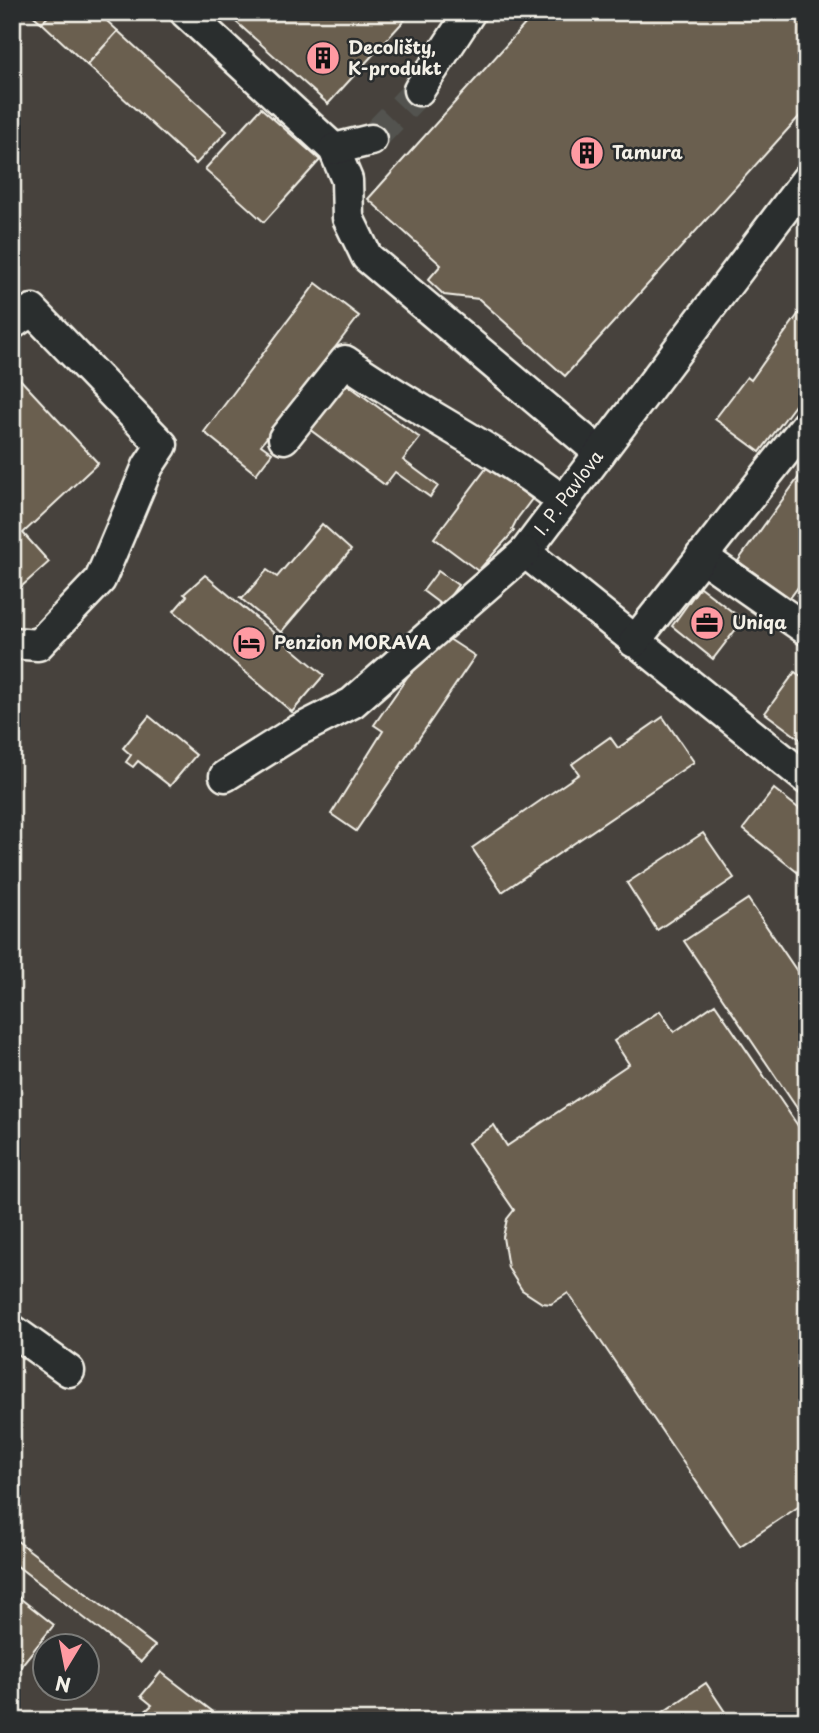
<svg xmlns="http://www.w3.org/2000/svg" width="819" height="1733" font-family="'Playpen Sans',sans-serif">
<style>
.built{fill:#46433d;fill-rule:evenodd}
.building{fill:#6a5e50;stroke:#f4f1e8;stroke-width:2}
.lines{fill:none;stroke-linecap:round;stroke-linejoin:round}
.minor-tunnel{stroke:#535350;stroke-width:30;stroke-dasharray:30 15;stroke-linecap:butt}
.minor-casing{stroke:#f4f1e8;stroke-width:35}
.minor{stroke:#2a2d2e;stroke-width:30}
.labels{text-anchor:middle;stroke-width:5;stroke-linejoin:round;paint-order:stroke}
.poi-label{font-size:18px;font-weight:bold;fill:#f4f1e8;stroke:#2a2d2e;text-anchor:start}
.street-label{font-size:18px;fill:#f4f1e8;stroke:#2a2d2e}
</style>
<rect width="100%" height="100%" fill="#373735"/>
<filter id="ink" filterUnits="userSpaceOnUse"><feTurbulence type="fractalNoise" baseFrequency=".0143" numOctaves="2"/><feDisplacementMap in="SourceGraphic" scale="14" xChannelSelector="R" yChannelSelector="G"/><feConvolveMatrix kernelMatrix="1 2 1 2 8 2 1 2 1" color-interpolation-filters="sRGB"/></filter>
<g filter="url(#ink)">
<path class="built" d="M12,12H807V1721H12ZM46,1646H88V1688H46Z"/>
<g class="building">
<path d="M29,12H52L42,23Z"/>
<path d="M52,12H97L118,31L87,65L42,23Z"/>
<path d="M225,12H412L328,104Z"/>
<path d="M536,12H807V108L565,376L479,299L444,295L428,280L441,265L368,199Z"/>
<path d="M118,31L227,131L196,164L87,65Z"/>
<path d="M261,108L320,160L264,222L205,169Z"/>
<path d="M316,283L359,316L261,445L272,453L256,474L204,432Z"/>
<path d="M807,302V389L760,452L715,419L747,377L751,380Z"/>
<path d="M18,377L98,463L23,533L49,562L12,595V383Z"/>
<path d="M344,382L420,438L403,460L438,486L430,497L395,472L385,485L309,429Z"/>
<path d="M488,466L532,499L517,519L512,529L514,531L478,571L434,538Z"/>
<path d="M807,466V575L790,598L738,561Z"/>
<path d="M322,524L351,550L282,631L283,634L239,597L243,598L267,570L277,577Z"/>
<path d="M438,571L458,585L443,606L423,591Z"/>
<path d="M205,575L324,675L292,712L174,611L187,596L184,594Z"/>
<path d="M700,587L743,620L713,659L672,626Z"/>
<path d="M443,635L475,656L356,831L331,814L383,731L374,725L426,650Z"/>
<path d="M795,672L807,681L805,743L765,713Z"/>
<path d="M149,716L196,755L170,786L138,761L133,767L126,762L131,755L123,748Z"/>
<path d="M663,717L694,762L502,892L472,848L579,774L572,764L610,737L618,748Z"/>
<path d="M774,789L807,815V880L743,829Z"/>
<path d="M703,833L734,878L657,930L627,883Z"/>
<path d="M748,899L807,986V1123L684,941Z"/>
<path d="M715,1004L807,1139V1507L804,1503L740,1546L568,1293L551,1304L542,1303L522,1290L508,1268L503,1237L507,1219L514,1210L468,1143L494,1125L507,1146L629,1064L614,1041L660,1011L674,1032Z"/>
<path d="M12,1537L155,1646L141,1662L12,1562Z"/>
<path d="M12,1592L54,1625L12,1677Z"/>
<path d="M161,1672L212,1711L204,1721H135L152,1705L141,1696Z"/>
<path d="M706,1683L731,1721H650Z"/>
</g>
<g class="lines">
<path class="minor-tunnel" d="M371,140L419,90"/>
<g class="minor-casing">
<g id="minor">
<path d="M185,12L334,149L347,180L348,218L367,257L600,453"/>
<path d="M419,90L470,12"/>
<path d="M334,149L371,140"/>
<path d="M807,179L525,552L807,779"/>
<path d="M12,324L32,310L162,445L148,466L100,580L38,645L12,643"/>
<path d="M284,438L345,361C416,411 495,448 563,501"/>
<path d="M701,556L807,630"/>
<path d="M634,642L807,424"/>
<path d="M225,776L295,732L352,703L525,552"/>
<path d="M12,1330L69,1371"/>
</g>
</g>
<use href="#minor" class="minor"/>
</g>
</g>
<defs>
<g id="building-disc" transform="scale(1.75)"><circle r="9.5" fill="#ff9aa2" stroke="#2a2d2e"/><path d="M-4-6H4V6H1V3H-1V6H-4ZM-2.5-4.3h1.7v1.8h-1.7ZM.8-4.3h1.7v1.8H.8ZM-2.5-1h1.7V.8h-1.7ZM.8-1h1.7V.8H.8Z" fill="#111"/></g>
<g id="office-disc" transform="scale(1.75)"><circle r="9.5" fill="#ff9aa2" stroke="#2a2d2e"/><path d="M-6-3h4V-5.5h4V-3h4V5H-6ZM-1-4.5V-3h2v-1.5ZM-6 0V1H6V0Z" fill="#111"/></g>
<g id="hotel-disc" transform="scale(1.75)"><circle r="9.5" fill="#ff9aa2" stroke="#2a2d2e"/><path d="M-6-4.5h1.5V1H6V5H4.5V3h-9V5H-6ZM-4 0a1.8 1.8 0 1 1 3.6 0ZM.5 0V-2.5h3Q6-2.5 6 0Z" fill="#111"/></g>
</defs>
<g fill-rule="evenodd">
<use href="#building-disc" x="323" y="58"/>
<use href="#building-disc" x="587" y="153"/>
<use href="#office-disc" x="707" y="623"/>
<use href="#hotel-disc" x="249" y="643"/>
</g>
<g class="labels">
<g class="poi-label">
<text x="348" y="54">Decolišty,<tspan x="348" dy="21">K-produkt</tspan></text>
<text x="612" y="159">Tamura</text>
<text x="732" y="629">Uniqa</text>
<text x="274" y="649">Penzion MORAVA</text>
</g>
<g class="street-label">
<text transform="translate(569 493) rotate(-53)" y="6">I. P. Pavlova</text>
</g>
</g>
<rect width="819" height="1733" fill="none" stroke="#2a2d2e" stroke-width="42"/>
<rect x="21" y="21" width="777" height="1691" fill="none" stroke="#f4f1e8" stroke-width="2.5" filter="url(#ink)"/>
<g transform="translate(66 1667) rotate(190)"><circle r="33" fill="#2a2d2e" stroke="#7b7b78" stroke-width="2"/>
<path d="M0-5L12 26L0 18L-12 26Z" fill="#ff9aa2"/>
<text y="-10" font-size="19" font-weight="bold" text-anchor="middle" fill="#f4f1e8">N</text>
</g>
</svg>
